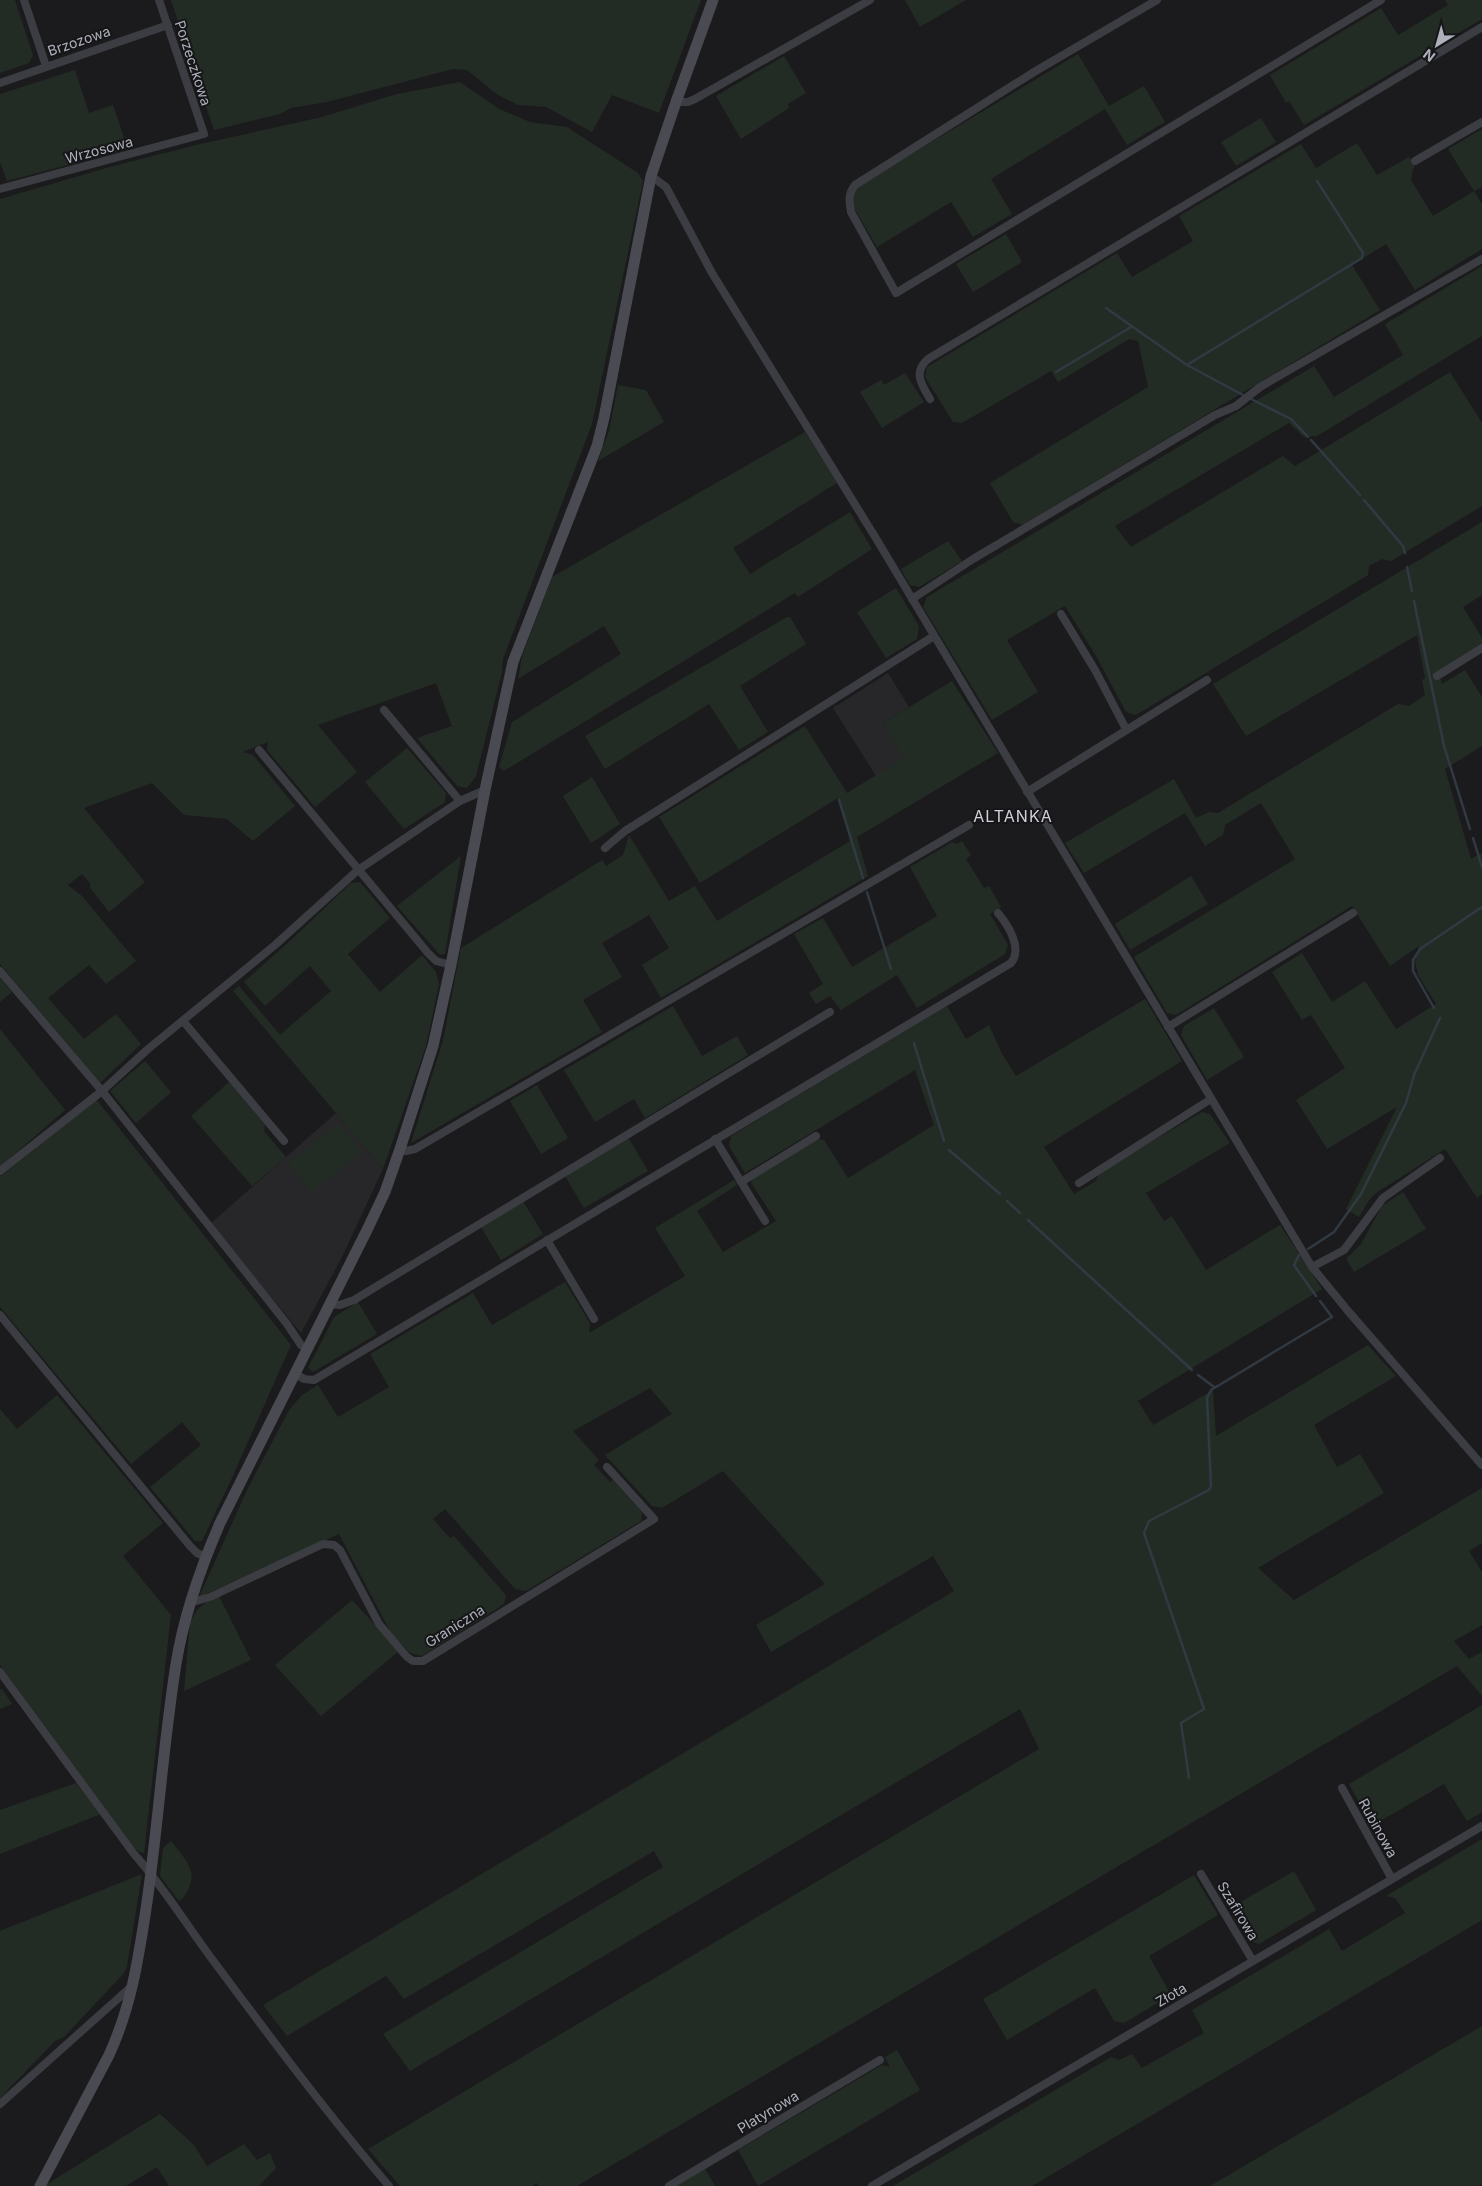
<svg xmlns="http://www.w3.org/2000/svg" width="1482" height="2186" font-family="Inter,sans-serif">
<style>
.built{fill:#27272a}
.green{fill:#232c24}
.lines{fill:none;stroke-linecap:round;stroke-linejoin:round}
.stream{stroke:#313942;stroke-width:2.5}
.street{stroke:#3c3d42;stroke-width:8}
.secondary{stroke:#4a4b52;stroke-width:11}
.labels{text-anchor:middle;stroke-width:4;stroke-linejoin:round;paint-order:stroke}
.street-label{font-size:14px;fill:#aeb1bc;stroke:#161618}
.quarter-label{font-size:16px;letter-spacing:1px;fill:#cfd1d8;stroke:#161618}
</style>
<rect width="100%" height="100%" fill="#1b1b1d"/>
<g class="built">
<path d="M888,673L909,707L883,723L905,758L876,776L833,708Z"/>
<path d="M336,1113L383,1169L341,1259L301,1333L210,1224Z"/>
</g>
<g class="green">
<path d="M0,0H15L33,55L29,63L0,73Z"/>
<path d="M171,0H701L659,113L612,95L592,132L546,107L518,105L498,95L467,70L453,69L327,102L291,108L280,114L214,130Z"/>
<path d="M905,0H966L920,27Z"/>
<path d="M1445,0H1482V19L1304,125L1289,101L1286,103L1270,75L1381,8L1398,35L1448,5Z"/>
<path d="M1078,54L1109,106L1144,86L1165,122L1127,145L1105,109L991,179L1012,214L973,237L951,202L877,247L850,201L855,188Z"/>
<path d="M784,56L806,93L788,104L789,108L741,139L716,96Z"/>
<path d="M75,70L89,113L113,105L128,149L7,181L0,162V94Z"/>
<path d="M460,82L499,109L530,122L567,127L638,173L643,181L592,424L503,659L502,672L476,776L467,788L457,786L417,738L452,726L436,683L318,725L357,772L315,807L267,750L268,742L243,752L253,755L295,806L253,841L227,819L184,815L152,783L84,808L145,882L109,912L90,888V883L82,874L68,885L82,896L136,961L106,984L89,965L48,998L84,1039L116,1014L141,1044L100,1083L0,964V199L110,167L196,145L322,117L397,94Z"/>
<path d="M1261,118L1276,142L1236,166L1221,142Z"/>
<path d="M1482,129V187L1474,191L1482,204V249L1415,290L1386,244L1352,265L1380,310L1023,525L1013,522L990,483L1148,387L1138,341L1129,339L1058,382L1051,371L962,423L953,422L925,377L927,367L1117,253L1132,277L1193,241L1179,216L1301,144L1316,168L1357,143L1377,175L1409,157L1415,168L1413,169L1411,180L1433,216L1474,191L1448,149Z"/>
<path d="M1006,234L1022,262L973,292L956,264Z"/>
<path d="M1482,266V336L1317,436L1304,437L1289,423L1115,526L1131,547L1283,456L1295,466L1450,372L1482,423V506L1391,561L1382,559L1369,566L1368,575L1136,715L1126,712L1096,656L1065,606L1007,640L1038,692L992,720L923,607L927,597L1314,366L1334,397L1403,355L1385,324Z"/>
<path d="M905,373L924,402L882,428L860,392L881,380L884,385Z"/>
<path d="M618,385L646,390L664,422L598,461L609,431Z"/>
<path d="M805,432L837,483L733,548L750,574L850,512L872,549L798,597L795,593L504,771L499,767L512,722L621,654L604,626L518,679L522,656L552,577Z"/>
<path d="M1482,522V595L1463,607L1482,638V643L1438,671L1442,684L1465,670L1482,697V746L1445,769L1471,859L1482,853V1194L1477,1198L1445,1149L1376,1193L1369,1200L1359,1217L1346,1209L1397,1107L1327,1149L1296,1100L1345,1068L1311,1015L1302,1020L1272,972L1302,953L1332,1002L1365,981L1396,1029L1436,1004L1418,975L1415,961L1419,946L1390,966L1352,906L1176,1015L1167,1013L1134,957L1295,859L1261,803L1225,825L1223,835L1205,846L1185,813L1084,873L1065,843L1174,779L1196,818L1209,812L1218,813L1398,704L1409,706L1425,695L1422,680L1425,678L1417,635L1246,736L1213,684Z"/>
<path d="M948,541L962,561L919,587L910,585L901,569Z"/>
<path d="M896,588L919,626L917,639L886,658L857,612Z"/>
<path d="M787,617H790L806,644L740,686L768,732L739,750L709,704L605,769L585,736Z"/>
<path d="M952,681L998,753L857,837L868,876L661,998L642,965L669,948L649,915L602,943L622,977L583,1000L602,1032L411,1143L443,1040L461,948L602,860L606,866L623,855L629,835L669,901L695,886L717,921L850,841L838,798L700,883L659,817L805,726L847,793L904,758L883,723Z"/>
<path d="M407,748L446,793L445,802L404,829L365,782Z"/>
<path d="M592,777L620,824L591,843L563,796Z"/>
<path d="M962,841L971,855L966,859L984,888L989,886L1001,907L990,914L1008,945L1005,954L917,1008L897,975L841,1010L830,996L816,1004L809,993L823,984L794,934L823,918L852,967L937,916L910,867L952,842L957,844Z"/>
<path d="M461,856L445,954L440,955L397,906Z"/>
<path d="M1191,876L1208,904L1130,950L1115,924Z"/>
<path d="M360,882L390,918L348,954L380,992L422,955L436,972L439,984L426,1046L383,1169L233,991L239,986L280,1035L331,991L310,966L265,1006L244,982L290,941L351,883Z"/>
<path d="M0,978L12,992L0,1002Z"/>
<path d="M1145,999L1182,1061L1044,1147L1074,1194L1096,1181L1100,1172L1202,1112L1210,1114L1230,1143L1146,1193L1164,1221L1172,1216L1206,1270L1280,1225L1322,1289L1138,1401L1153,1425L1213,1390L1216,1436L1368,1345L1396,1376L1314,1425L1337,1467L1360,1454L1384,1493L1258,1568L1294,1600L1482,1488V1543L1469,1551L1482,1572V1625L1454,1641L1469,1659L1482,1652V1696L1457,1666L577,2186H538L537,2183L532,2186H400L368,2149L1039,1749L1020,1709L410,2071L383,2034L663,1867L654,1851L404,1999L386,1976L287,2036L263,2005L954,1591L933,1556L771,1652L756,1625L825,1584L723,1471L662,1508L652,1506L605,1455L672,1414L650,1388L573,1431L599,1460L594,1465L610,1482L613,1480L642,1512L641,1521L526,1591L515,1589L445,1509L433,1519L450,1538L454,1536L506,1595L504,1604L422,1656L410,1653L391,1633L339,1534L199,1597L248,1488L289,1410L302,1395L318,1385L338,1417L389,1387L370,1354L473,1293L492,1325L565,1282L590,1323L589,1333L685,1276L655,1228L734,1180L737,1185L697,1211L723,1252L776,1221L751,1183L753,1178L818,1139L824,1140L848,1178L934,1125L915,1070L745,1173L729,1146L731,1136L947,1006L966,1039L989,1025L1001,1052L1016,1076Z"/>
<path d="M673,1006L702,1056L737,1036L748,1055L645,1118L634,1099L595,1122L564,1070Z"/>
<path d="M1214,1008L1244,1057L1207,1080L1181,1035L1184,1026Z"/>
<path d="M0,1029L65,1110L0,1167Z"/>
<path d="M145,1061L171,1092L136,1123L110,1091Z"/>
<path d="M229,1082L265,1125L264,1131L286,1157L252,1186L191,1116Z"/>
<path d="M537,1085L568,1138L541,1154L510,1101Z"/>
<path d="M96,1099L291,1345L231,1480L202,1541H195L150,1487L201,1445L182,1422L131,1464L0,1307V1177Z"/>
<path d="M338,1123L362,1152L312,1193L288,1163Z"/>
<path d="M628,1137L648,1171L584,1208L565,1176Z"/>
<path d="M1403,1192L1426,1229L1354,1272L1346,1259L1361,1244L1382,1206Z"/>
<path d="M523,1201L543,1234L501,1260L481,1227Z"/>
<path d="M358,1302L377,1334L313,1372L308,1368L334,1317Z"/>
<path d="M57,1395L163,1523L123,1556L171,1615L144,1853L139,1852L133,1846L0,1665V1409L17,1429Z"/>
<path d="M219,1596L251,1660L184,1691L190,1623C196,1608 205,1602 219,1596Z"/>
<path d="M352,1600L399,1651L321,1716L275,1665Z"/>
<path d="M2,1689L12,1704L0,1709V1690Z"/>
<path d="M1482,1705V1812L1467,1821L1444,1784L1372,1826L1349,1784Z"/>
<path d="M76,1783L101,1814L0,1854V1810Z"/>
<path d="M1482,1839V1920L1032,2186H893L1111,2057L1119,2060L1132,2054L1142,2068L1204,2033L1192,2010L1329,1929L1342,1951L1405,1913L1395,1898L1386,1896Z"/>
<path d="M171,1841C182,1856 198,1869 189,1888C186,1894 185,1897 179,1901L160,1876L163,1848Z"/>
<path d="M1294,1871L1316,1910L1259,1944L1250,1941L1230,1908Z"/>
<path d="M142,1874L127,1966L124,1973L64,2037L55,2041L0,2098V1931Z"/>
<path d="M1194,1875L1218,1915L1149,1956L1171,1995L1124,2023L1114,2021L1095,1988L1007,2040L983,1999Z"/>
<path d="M1482,2026V2184L1478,2186H1210Z"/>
<path d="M897,2050L920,2090L758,2186L738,2150L882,2065L890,2067L885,2057Z"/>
<path d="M160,2114L194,2145L207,2166L244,2144L257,2160L270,2153L276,2168L259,2186H169L157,2167L126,2186H44Z"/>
<path d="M705,2169L715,2186H677Z"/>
</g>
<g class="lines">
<g class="stream">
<path d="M1106,308L1187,365L1243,395"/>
<path d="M1187,365L1362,258L1363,253L1317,181"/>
<path d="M1056,372L1131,327"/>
<path d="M1251,399L1291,419L1308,437"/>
<path d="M1311,440L1360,495"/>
<path d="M1364,500L1403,546L1405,553"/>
<path d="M1407,567L1412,591"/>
<path d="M1414,601L1444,746L1470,829"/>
<path d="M839,800L863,878"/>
<path d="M1473,838L1482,867"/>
<path d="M867,892L891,969"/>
<path d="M1434,1008L1413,971V960L1420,949L1482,907"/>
<path d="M914,1043L944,1141"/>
<path d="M949,1150L1000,1194"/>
<path d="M1007,1201L1020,1213"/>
<path d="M1028,1220L1192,1370"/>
<path d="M1308,1249L1334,1232L1361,1194L1406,1103L1414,1075L1440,1018"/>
<path d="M1299,1255L1294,1265L1316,1296"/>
<path d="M1198,1375L1214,1387"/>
<path d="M1189,1778L1181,1723L1204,1709L1144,1533L1149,1521L1209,1490L1211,1486L1207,1398L1211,1390L1332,1317L1320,1301"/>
</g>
<g class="street">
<path d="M24,0L46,66"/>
<path d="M1157,0L1034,72L855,185C848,194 849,200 851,212L896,293L1381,0"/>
<path d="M0,83L168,25"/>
<path d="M676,102H688L695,99L870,0"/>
<path d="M1415,161L1482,122"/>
<path d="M651,176L666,187L712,273L877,540L1312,1267L1348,1311L1482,1465"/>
<path d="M0,189L204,134L159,0"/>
<path d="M930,399C921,384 913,372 928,359L1482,27"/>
<path d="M912,599L973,559L1108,479L1215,415L1236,406L1260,387L1482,259"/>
<path d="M1061,614L1095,670L1126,729"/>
<path d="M1437,676L1482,648"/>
<path d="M384,710L460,801"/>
<path d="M259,750L428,953L436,961L451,965"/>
<path d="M1027,792L1207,680"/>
<path d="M605,848L625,831L934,636"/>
<path d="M0,971L102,1091L287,1324L301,1345L307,1349"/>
<path d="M183,1021L284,1141"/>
<path d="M1168,1027L1353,913"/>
<path d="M715,1139L765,1221"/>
<path d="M400,1149L406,1151L415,1149L969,825"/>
<path d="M0,1171L102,1091L148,1049L275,945L358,870L460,801L485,790"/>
<path d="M741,1182L816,1136"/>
<path d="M1079,1183L1211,1099"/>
<path d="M547,1240L594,1319"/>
<path d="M1312,1267L1344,1250L1383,1198L1440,1158"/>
<path d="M330,1304L340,1305L354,1300L830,1012"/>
<path d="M0,1315L190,1546L197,1553L206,1557"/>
<path d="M296,1374L304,1379L314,1380L1011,963C1023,948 1008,925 998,913"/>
<path d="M189,1603L210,1597L323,1544L334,1545L340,1550L379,1624L407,1657L413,1661H423L654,1519L607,1467"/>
<path d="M0,1672L134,1854C162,1885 184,1921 209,1955C267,2033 325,2111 389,2186"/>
<path d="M1342,1788L1392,1879"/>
<path d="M1201,1874L1253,1961"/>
<path d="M0,2104L132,1986"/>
<path d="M669,2186L880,2060"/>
<path d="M872,2186L1482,1826"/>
</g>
<path class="secondary" d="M40,2186L109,2055C131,2007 138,1961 146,1909C158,1828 163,1745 176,1664C184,1614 200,1569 220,1523L368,1228L385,1192L400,1149L433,1046L451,965L485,790L513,662L597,446L604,418L651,176L676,102L713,0"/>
</g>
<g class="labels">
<g class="street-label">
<text transform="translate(79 41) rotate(-19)" y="5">Brzozowa</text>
<text transform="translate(193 63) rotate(72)" y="5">Porzeczkowa</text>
<text transform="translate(99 150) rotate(-15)" y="5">Wrzosowa</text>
<text transform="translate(455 1626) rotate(-32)" y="5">Graniczna</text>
<text transform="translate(1378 1828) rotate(61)" y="5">Rubinowa</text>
<text transform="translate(1238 1911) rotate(59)" y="5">Szafirowa</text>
<text transform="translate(1171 1995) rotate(-30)" y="5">Złota</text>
<text transform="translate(768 2112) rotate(-31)" y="5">Platynowa</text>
</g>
<g class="quarter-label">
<text x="1013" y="822">ALTANKA</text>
</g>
</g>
<g transform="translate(1437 45) rotate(217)" stroke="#161618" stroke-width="4" paint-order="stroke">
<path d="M0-4L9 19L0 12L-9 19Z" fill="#aeb1bc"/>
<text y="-8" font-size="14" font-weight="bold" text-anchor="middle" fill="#aeb1bc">N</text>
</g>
</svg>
